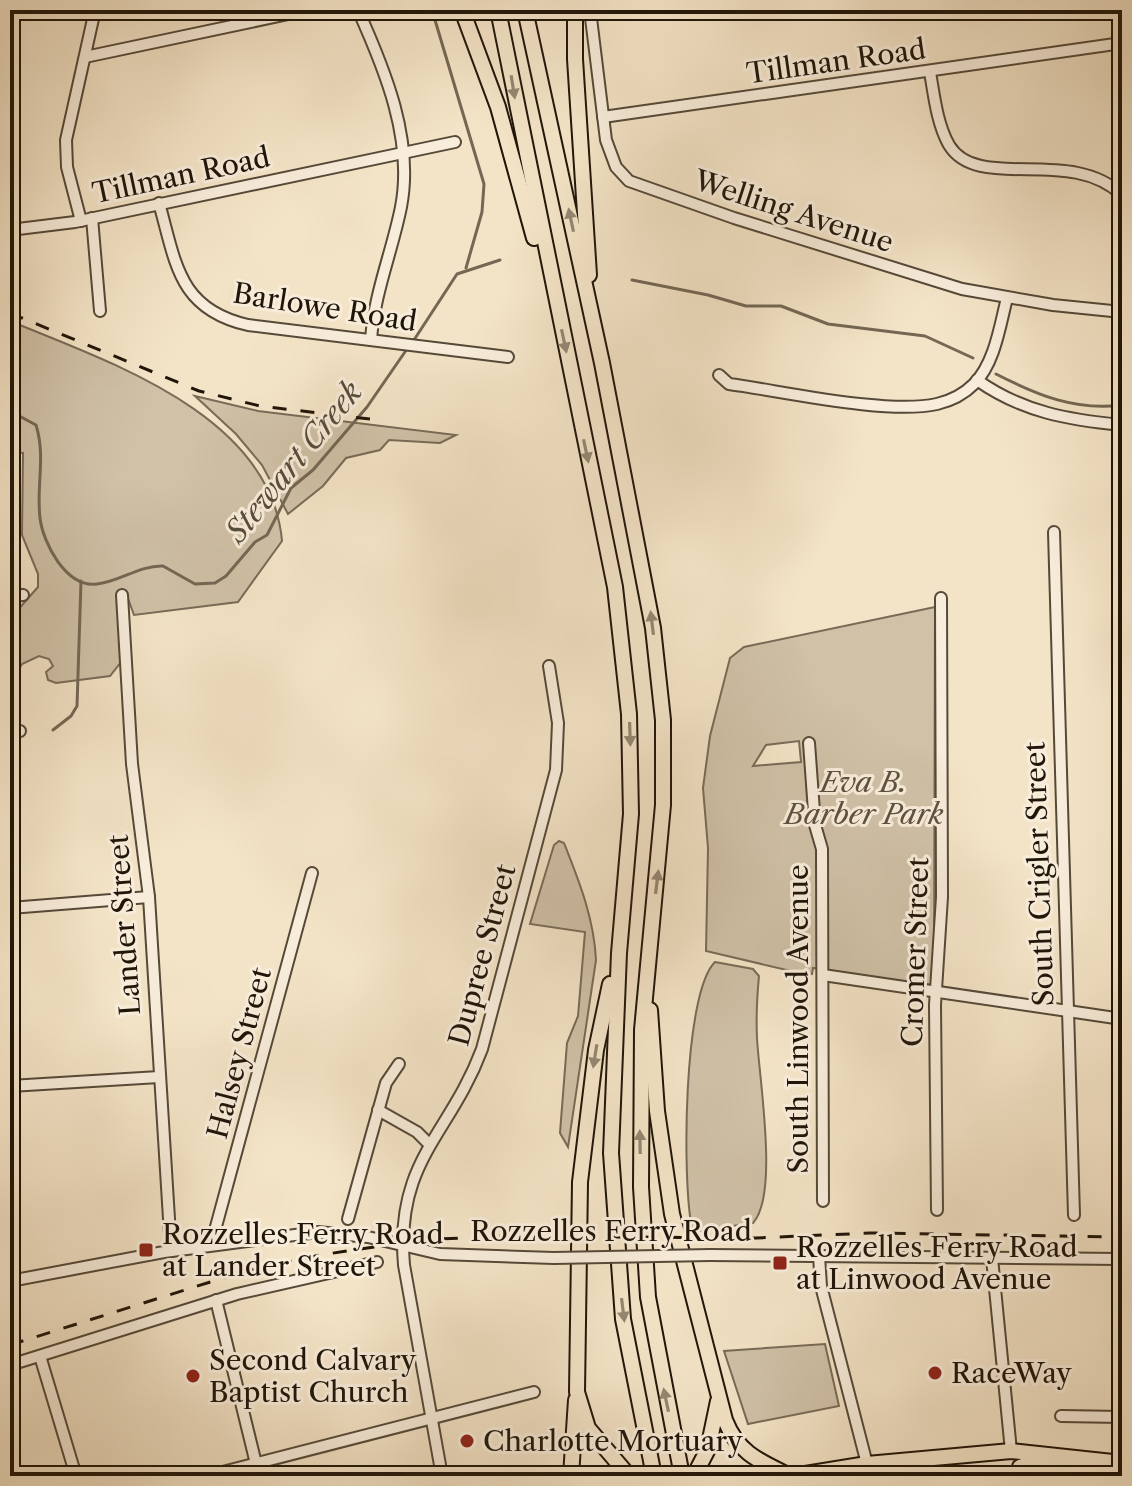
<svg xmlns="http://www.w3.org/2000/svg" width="1132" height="1486" font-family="'Libre Caslon Text',serif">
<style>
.green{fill:#d0c1a7;stroke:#786b58;stroke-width:2;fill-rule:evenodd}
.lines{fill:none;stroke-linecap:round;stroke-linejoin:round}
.stream{stroke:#746754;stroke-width:3}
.minor-casing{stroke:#554938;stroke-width:14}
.highway-casing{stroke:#201509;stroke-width:18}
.minor{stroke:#f8eddb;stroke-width:10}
.highway{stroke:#f4e4c7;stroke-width:14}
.rail{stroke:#201509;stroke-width:3;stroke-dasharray:14 14;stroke-linecap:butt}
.minor-bridge-casing{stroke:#554938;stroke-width:14;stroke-linecap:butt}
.minor-bridge{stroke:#f8eddb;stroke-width:10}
.oneway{fill:#958772}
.poi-dot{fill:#8f2418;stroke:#f8eddb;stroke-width:3}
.labels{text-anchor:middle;stroke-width:6;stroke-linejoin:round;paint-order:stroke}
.street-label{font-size:28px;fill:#201509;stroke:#f8eddb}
.park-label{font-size:28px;font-style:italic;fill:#5e5140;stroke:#f8eddb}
.poi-label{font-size:28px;fill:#201509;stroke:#f8eddb;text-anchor:start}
.water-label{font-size:30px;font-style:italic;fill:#584c3b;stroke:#f8eddb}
</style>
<rect width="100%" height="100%" fill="#f4e4c7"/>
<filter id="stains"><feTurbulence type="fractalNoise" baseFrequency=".0025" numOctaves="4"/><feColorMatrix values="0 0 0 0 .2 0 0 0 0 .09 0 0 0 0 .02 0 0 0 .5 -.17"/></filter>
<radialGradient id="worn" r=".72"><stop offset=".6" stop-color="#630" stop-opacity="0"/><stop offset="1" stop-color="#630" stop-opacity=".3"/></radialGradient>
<g class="green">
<path d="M10,321C109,362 271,415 282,541L238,602L134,615L126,593L121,662L110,676L56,683L48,680L46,672L53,666L49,659L39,656L22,664L10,685L16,612L38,587V574L22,535L23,453L10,452Z"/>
<path d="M195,396L258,411L456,435L440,443L389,440L380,450L346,458L323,486L288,514L262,465L236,434Z"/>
<path d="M935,607L934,986L813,968L812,974L808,975L706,951L708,848L703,788L710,736L730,658L744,647ZM799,741L801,762L753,766L766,745Z"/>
<path d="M559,841L564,843C579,881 594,918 596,960L568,1147L560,1133L567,1043L578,1016L585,932L530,924L554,845Z"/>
<path d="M715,962L753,969L759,976C757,997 756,1017 757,1038C759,1078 779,1195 753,1223L699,1231L692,1228C682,1182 683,993 715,962Z"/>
<path d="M825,1344L839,1406L748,1424L724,1351Z"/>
</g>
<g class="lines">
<g class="stream">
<path d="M432,10L484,184L482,212L466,268"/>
<path d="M632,280L708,295L746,306H781L828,324L925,336L973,358"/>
<path d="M412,343L457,274L500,260"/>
<path d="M996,374C1037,395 1075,411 1122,405"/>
<path d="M10,411L36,425C46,457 36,486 40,518C43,543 66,588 97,584C119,582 140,565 163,566L195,584L215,583L226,576L255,542L267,535L291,488L313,470L367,407L407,349"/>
<path d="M53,730L71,716L77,706L81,581"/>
</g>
<g class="minor-casing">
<g id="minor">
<path d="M358,10C385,70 414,140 401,207C392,252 374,294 371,340"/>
<path d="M590,10L606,140L616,167L629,181L734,218L962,289L1053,305L1122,312"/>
<path d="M85,57L307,10"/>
<path d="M930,72C934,95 937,124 949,145C978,193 1070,145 1122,195"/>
<path d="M603,117L1122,43"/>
<path d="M159,203C176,263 178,309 248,325L508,357"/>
<path d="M92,218L100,311"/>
<path d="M81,221L67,167L66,140L95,10"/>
<path d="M10,230L75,222L455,142"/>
<path d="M719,375L729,384C782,391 887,415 937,404C950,401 964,394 974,384C995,363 1000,325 1007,298"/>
<path d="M977,380C1022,412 1069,420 1122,425"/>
<path d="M1054,532L1074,1215"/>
<path d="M122,595L132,764L149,897L171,1251"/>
<path d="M10,596L23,595"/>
<path d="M10,732L20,731"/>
<path d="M809,743L815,825L822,849L823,1201"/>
<path d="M10,908L149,897"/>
<path d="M823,975L1122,1019"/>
<path d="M10,1086L159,1077"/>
<path d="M378,1110L417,1132L429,1144"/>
<path d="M937,1210L935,1005L942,897L941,598"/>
<path d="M348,1219L386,1083L399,1064"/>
<path d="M211,1245L312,873"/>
<path d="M710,1255L1122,1259"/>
<path d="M819,1256L821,1286L867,1464"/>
<path d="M992,1258L1011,1451"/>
<path d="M10,1281L164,1252L318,1232L368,1237L440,1254L554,1258"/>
<path d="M216,1300L259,1476"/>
<path d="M40,1356L76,1476"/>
<path d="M10,1365L237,1294L377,1262"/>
<path d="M1061,1416L1122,1417"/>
<path d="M207,1476L534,1392"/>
<path d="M442,1476L404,1265C395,1160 450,1135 482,1049L556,770L558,723L549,666"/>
</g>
</g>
<g class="highway-casing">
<g id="highway">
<path d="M462,10L498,107L534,238"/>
<path d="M498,10L615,587L629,714L631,814L619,953L611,1153L623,1319L654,1476"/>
<path d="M525,10L602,363L653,628L663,720V805L642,1030L641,1187L648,1297L682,1476"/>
<path d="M575,10V59L589,275"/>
<path d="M610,984L596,1050L580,1182L577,1392L588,1428L629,1476"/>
<path d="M650,1010L657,1111L672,1214L725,1420C738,1453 759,1461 790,1476"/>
<path d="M1019,1475L1020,1467L1032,1463L1074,1465"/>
<path d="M571,1476L576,1400"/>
<path d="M694,1476L708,1449L718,1401"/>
<path d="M793,1476L867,1464L1011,1451L1122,1463"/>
<path d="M992,1476H1046"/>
</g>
</g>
<use href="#minor" class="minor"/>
<use href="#highway" class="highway"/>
<g class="rail">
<path d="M10,313L199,391L260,406L378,420"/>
<path d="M10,1345L242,1272L320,1255L422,1240L499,1236L756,1238L870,1233L1122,1237"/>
</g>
<g class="minor-bridge-casing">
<path id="minor-bridge" d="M554,1258L710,1255"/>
</g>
<use href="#minor-bridge" class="minor-bridge"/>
</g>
<defs><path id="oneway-solid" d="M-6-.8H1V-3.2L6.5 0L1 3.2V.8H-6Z" transform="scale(2)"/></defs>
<g class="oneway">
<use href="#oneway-solid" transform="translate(513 87) rotate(81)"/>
<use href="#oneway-solid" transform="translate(571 220) rotate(-102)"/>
<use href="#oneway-solid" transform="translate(564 341) rotate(78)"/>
<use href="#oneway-solid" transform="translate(586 451) rotate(78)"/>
<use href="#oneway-solid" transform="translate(652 623) rotate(-97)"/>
<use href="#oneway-solid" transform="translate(630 734) rotate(88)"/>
<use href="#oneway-solid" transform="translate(657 882) rotate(-83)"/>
<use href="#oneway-solid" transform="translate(595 1056) rotate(99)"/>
<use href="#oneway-solid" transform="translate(640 1142) rotate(-91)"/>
<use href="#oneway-solid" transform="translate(623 1310) rotate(83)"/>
<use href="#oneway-solid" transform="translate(666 1400) rotate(-102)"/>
</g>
<g class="poi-dot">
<rect x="138" y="1242" width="16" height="16" rx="4"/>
<rect x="772" y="1255" width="16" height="16" rx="4"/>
<circle cx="935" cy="1373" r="8"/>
<circle cx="193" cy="1376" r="8"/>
<circle cx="467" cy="1441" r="8"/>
</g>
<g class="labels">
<g class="street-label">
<text transform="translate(836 61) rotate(-8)" y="10">Tillman Road</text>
<text transform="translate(181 175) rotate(-12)" y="10">Tillman Road</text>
<text transform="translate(794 211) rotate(18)" y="10">Welling Avenue</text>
<text transform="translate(325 307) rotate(9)" y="10">Barlowe Road</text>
<text transform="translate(1039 874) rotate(-92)" y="10">South Crigler Street</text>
<text transform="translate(124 925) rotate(-94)" y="10">Lander Street</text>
<text transform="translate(915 952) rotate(-88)" y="10">Cromer Street</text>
<text transform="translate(482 955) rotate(-75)" y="10">Dupree Street</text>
<text transform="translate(798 1019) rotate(-90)" y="10">South Linwood Avenue</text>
<text transform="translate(239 1053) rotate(-75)" y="10">Halsey Street</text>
<text x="611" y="1241">Rozzelles Ferry Road</text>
</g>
<g class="park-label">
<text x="864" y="792">Eva B.<tspan x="864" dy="32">Barber Park</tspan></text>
</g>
<g class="poi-label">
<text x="162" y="1244">Rozzelles Ferry Road<tspan x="162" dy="32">at Lander Street</tspan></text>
<text x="796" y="1257">Rozzelles Ferry Road<tspan x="796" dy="32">at Linwood Avenue</tspan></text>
<text x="209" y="1370">Second Calvary<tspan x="209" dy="32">Baptist Church</tspan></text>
<text x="951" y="1383">RaceWay</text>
<text x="483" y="1451">Charlotte Mortuary</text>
</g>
<g class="water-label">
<text transform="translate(294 462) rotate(-51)" y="10">Stewart Creek</text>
</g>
</g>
<rect width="1132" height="1486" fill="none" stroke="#f4e4c7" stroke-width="40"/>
<rect x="12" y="12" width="1108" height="1462" fill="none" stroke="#201509" stroke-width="4"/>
<rect x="20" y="20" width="1092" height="1446" fill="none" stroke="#201509" stroke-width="2"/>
<rect width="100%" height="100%" filter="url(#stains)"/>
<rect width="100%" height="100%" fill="url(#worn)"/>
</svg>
